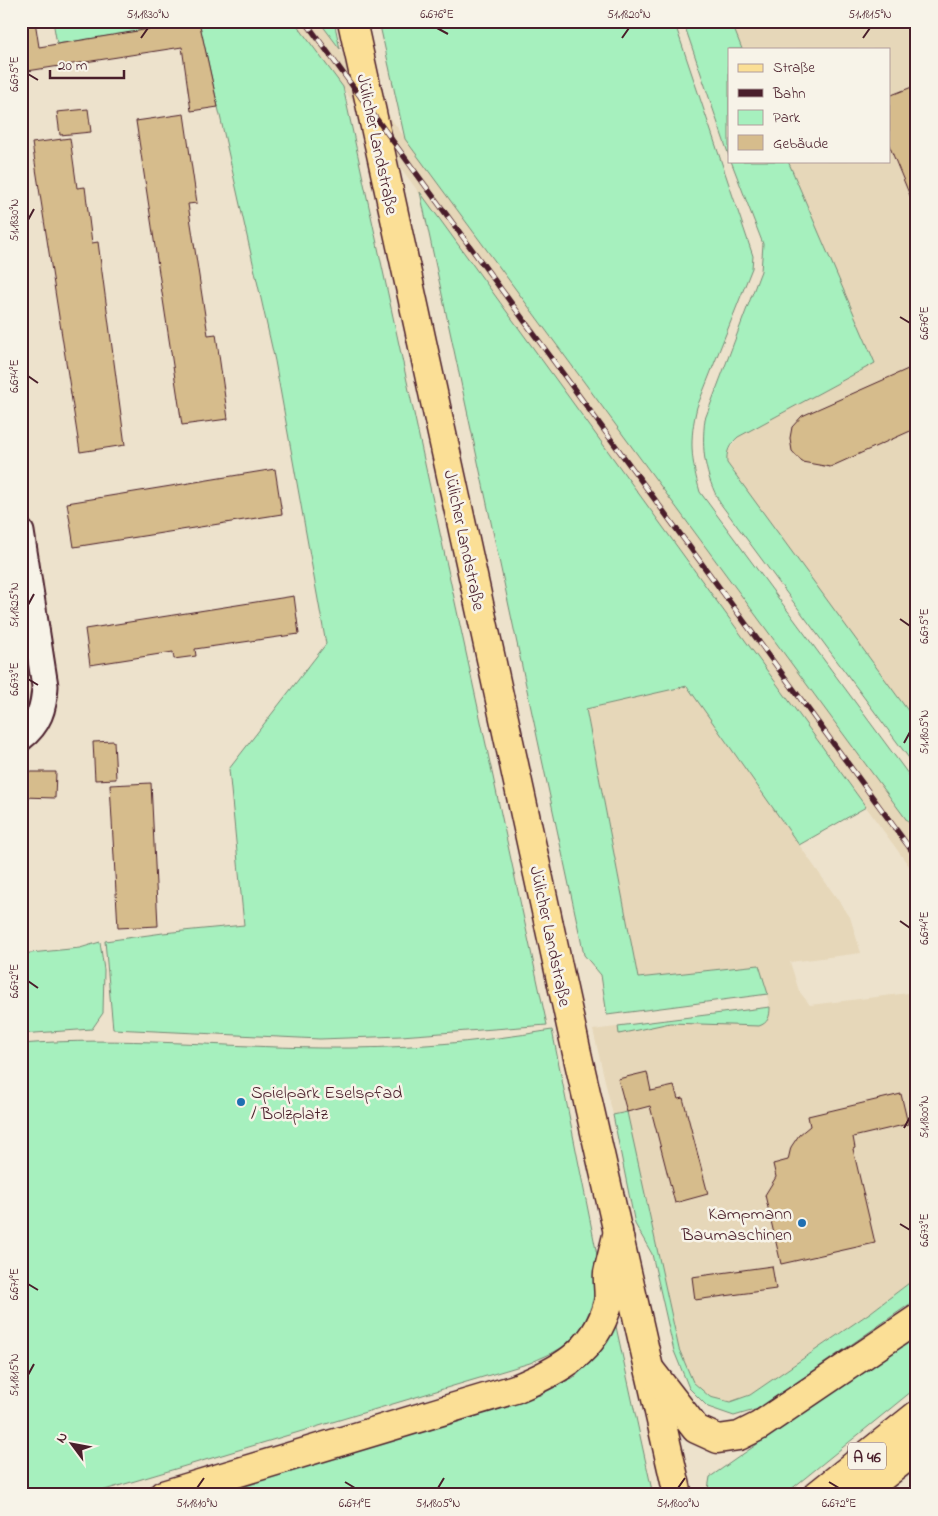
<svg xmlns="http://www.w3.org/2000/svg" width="938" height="1516" font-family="'Indie Flower',sans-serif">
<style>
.built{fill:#e6d7b9}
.green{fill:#a6f0be;stroke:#788874}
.building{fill:#d6bc8c;stroke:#4a1f2b}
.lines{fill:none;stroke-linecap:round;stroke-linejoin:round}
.street-casing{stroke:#4a1f2b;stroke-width:29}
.primary-casing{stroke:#4a1f2b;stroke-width:31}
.highway-casing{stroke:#4a1f2b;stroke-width:31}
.street{stroke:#f7f3e8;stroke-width:25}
.primary{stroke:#fbdf96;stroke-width:28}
.highway{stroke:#fbdf96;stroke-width:28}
.rail-casing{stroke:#4a1f2b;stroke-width:5.5}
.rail{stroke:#f7f3e8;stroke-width:4;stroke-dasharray:11;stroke-linecap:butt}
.ticks{fill:none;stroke:#4a1f2b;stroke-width:2}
.poi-dot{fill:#1f6fb2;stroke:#f7f3e8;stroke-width:2}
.labels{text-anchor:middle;stroke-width:5;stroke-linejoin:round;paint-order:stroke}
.shield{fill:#f7f3e8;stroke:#7e5f64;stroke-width:1}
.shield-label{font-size:16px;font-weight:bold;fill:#4a1f2b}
.street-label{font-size:18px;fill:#4a1f2b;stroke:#f7f3e8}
.poi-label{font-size:18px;fill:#4a1f2b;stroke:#f7f3e8;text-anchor:start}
.neatline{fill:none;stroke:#4a1f2b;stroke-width:2}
.ticks-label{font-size:12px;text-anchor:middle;fill:#4a1f2b}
</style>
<rect width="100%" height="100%" fill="#ede2cc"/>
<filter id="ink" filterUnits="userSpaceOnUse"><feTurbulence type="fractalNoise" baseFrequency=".02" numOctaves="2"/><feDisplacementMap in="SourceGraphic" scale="10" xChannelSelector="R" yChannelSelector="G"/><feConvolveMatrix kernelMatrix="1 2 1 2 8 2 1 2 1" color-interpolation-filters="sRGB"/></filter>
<g filter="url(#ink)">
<g class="built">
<path d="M294,21H319L917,834V877Z"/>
<path d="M731,21H917V723L729,470L726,455L738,437L874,363L788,161H889V49H742Z"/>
<path d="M687,686L850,917L861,953L790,962L799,991L810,1005L917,992V1277L871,1312L750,1395L730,1402L710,1397L693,1382L679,1349L627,1113L613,1115L593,1030L770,1007L759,965L638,978L586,709Z"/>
</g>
<g class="green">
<path d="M53,21H294L343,87L547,1025L401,1036L320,1039L113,1029L105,941L163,933L244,925L229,769L326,644L275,361L199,22L57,44Z"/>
<path d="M319,21H334L340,49Z"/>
<path d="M379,21H674L753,256L752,268L697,407C689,440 691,460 700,492L917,786V834L405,139Z"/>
<path d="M683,21H731L742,49H729V156Z"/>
<path d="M731,161H788L875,363L738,437C729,445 726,452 727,463L917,723V769L720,503C705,475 701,450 705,419L761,271L763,244Z"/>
<path d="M420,192L866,807L799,845L687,686L586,709L638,978L759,965L768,994L607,1015L601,975L584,955Z"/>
<path d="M100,942L104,970L103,1013L92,1029L21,1034V954L80,948Z"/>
<path d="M770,1007C770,1017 768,1023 759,1026L670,1023L619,1034L618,1026Z"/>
<path d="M552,1030L599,1265C595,1297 590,1328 561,1348C552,1354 540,1358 530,1363L88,1495H21V1044C121,1036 221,1047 321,1048C398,1049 476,1043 552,1030Z"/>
<path d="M627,1112L679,1349L693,1382L710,1397L730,1402L750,1395L871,1312L917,1277V1299L758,1409L734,1416L708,1407L689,1388L674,1351L652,1254L635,1224L613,1115Z"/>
<path d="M615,1322L653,1495H210L540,1395L576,1376L601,1350Z"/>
<path d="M917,1333V1387L784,1495H707L710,1477Z"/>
</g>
<g class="building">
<path d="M21,21H35L39,47L199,21L218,107L191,111L182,47L21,72Z"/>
<path d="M917,85V210H916L889,145V96Z"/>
<path d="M88,109L91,132L60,135L57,112Z"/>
<path d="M184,114L197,203L188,204L208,335L216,334L228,419L182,425L136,121Z"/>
<path d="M70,138L77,188L85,187L92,243L98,242L125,445L80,452L32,143Z"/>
<path d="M917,365V428L830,467L802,462L792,451L790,438L792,427L802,416Z"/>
<path d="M275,469L282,514L74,547L67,503Z"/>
<path d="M294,596L299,634L195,649L196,656L174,659L173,652L90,665L85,629Z"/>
<path d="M114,741L116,779L95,780L93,742Z"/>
<path d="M24,772H56L55,798L22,797Z"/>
<path d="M151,783L158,926L118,928L110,785Z"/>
<path d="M647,1072L651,1091L674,1086L678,1099L683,1098L708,1194L675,1203L650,1106L627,1112L618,1079Z"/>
<path d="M901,1094L908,1124L853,1137L855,1148L853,1149L875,1243L781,1264L765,1195L776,1177L773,1164L788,1160L791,1147L799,1135L810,1126L808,1116Z"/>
<path d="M772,1266L776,1289L695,1300L692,1277Z"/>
</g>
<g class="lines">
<g class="street-casing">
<path id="street" d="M21,532L45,686C44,708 39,724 21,738"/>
</g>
<g class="primary-casing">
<path id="primary" d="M352,21L578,1058L678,1495"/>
</g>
<g class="highway-casing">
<g id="highway">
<path d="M651,1371L696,1429L718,1439L739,1436L759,1426L917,1319"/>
<path d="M163,1495L515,1389C558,1371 595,1353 608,1304C610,1294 607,1283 608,1273C611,1259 615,1245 618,1231"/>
<path d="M817,1495L917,1415"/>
<path d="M859,1495L917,1449"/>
</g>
</g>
<use href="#street" class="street"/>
<use href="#primary" class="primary"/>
<use href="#highway" class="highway"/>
<g class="rail-casing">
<path id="rail" d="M305,21L917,858"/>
</g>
<use href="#rail" class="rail"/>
</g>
</g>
<path class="ticks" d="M437,28L448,34M141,38L148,28M622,38L629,28M863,38L870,28M28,74L38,80M28,220L34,209M900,317L910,323M28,376L38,383M28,605L34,594M900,619L910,626M28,679L38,685M904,743L910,732M900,921L910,928M28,981L38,988M904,1128L910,1117M900,1224L910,1230M28,1284L38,1290M28,1375L34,1364M345,1482L355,1488M829,1482L839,1488M197,1488L204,1478M438,1488L444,1478M678,1488L685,1478"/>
<g class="poi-dot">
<circle cx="241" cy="1102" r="5"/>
<circle cx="802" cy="1223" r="5"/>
</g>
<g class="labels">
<rect class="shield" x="848" y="1442.5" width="38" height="27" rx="4"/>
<g class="shield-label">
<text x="867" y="1462">A 46</text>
</g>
<g class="street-label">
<text transform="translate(378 144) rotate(78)" y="6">Jülicher Landstraße</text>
<text transform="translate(465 540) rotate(78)" y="6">Jülicher Landstraße</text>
<text transform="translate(551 936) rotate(78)" y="6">Jülicher Landstraße</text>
</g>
<g class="poi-label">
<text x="251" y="1098">Spielpark Eselspfad<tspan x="251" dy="21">/ Bolzplatz</tspan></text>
<text x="792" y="1219" text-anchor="end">Kampmann<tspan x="792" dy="21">Baumaschinen</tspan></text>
</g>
</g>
<rect width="938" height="1516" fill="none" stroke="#f7f3e8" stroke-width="55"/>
<rect x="728" y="48" width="162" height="115" fill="#f7f3e8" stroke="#b29e9c"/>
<rect x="738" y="64" width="25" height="8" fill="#fbdf96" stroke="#b29e9c"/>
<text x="773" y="72" font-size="15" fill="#4a1f2b">Straße</text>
<rect x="738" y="89" width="25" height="8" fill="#4a1f2b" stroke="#b29e9c"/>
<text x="773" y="98" font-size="15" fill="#4a1f2b">Bahn</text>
<rect x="738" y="110" width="25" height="15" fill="#a6f0be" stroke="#b29e9c"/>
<text x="773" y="122" font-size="15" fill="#4a1f2b">Park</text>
<rect x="738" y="135" width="25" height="15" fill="#d6bc8c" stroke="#b29e9c"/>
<text x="773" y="148" font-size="15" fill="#4a1f2b">Gebäude</text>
<g transform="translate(72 1444) rotate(302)" stroke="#f7f3e8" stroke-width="4" paint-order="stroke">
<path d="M0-4L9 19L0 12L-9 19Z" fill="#4a1f2b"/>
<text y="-8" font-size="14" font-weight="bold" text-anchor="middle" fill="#4a1f2b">N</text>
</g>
<path d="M50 70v8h74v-8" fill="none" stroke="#4a1f2b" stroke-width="2.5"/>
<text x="58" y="70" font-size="15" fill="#4a1f2b" stroke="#f7f3e8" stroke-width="4" paint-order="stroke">20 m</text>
<rect x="28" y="28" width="882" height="1460" class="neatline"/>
<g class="ticks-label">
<text x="148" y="18">51.1830°N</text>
<text x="437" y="18">6.676°E</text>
<text x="629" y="18">51.1820°N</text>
<text x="870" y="18">51.1815°N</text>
<text transform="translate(14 74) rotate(-90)" y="4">6.675°E</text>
<text transform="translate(14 220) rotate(-90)" y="4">51.1830°N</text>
<text transform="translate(924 323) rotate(-90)" y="4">6.676°E</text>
<text transform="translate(14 376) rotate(-90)" y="4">6.674°E</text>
<text transform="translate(14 605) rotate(-90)" y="4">51.1825°N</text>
<text transform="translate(924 626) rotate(-90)" y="4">6.675°E</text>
<text transform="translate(14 679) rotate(-90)" y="4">6.673°E</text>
<text transform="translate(924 732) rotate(-90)" y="4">51.1805°N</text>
<text transform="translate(924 928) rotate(-90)" y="4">6.674°E</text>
<text transform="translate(14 981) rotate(-90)" y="4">6.672°E</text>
<text transform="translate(924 1117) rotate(-90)" y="4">51.1800°N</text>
<text transform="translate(924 1230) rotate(-90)" y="4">6.673°E</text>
<text transform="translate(14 1284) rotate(-90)" y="4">6.671°E</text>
<text transform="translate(14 1375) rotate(-90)" y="4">51.1815°N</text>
<text x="197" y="1507">51.1810°N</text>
<text x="355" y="1507">6.671°E</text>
<text x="438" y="1507">51.1805°N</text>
<text x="678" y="1507">51.1800°N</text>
<text x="839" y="1507">6.672°E</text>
</g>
</svg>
